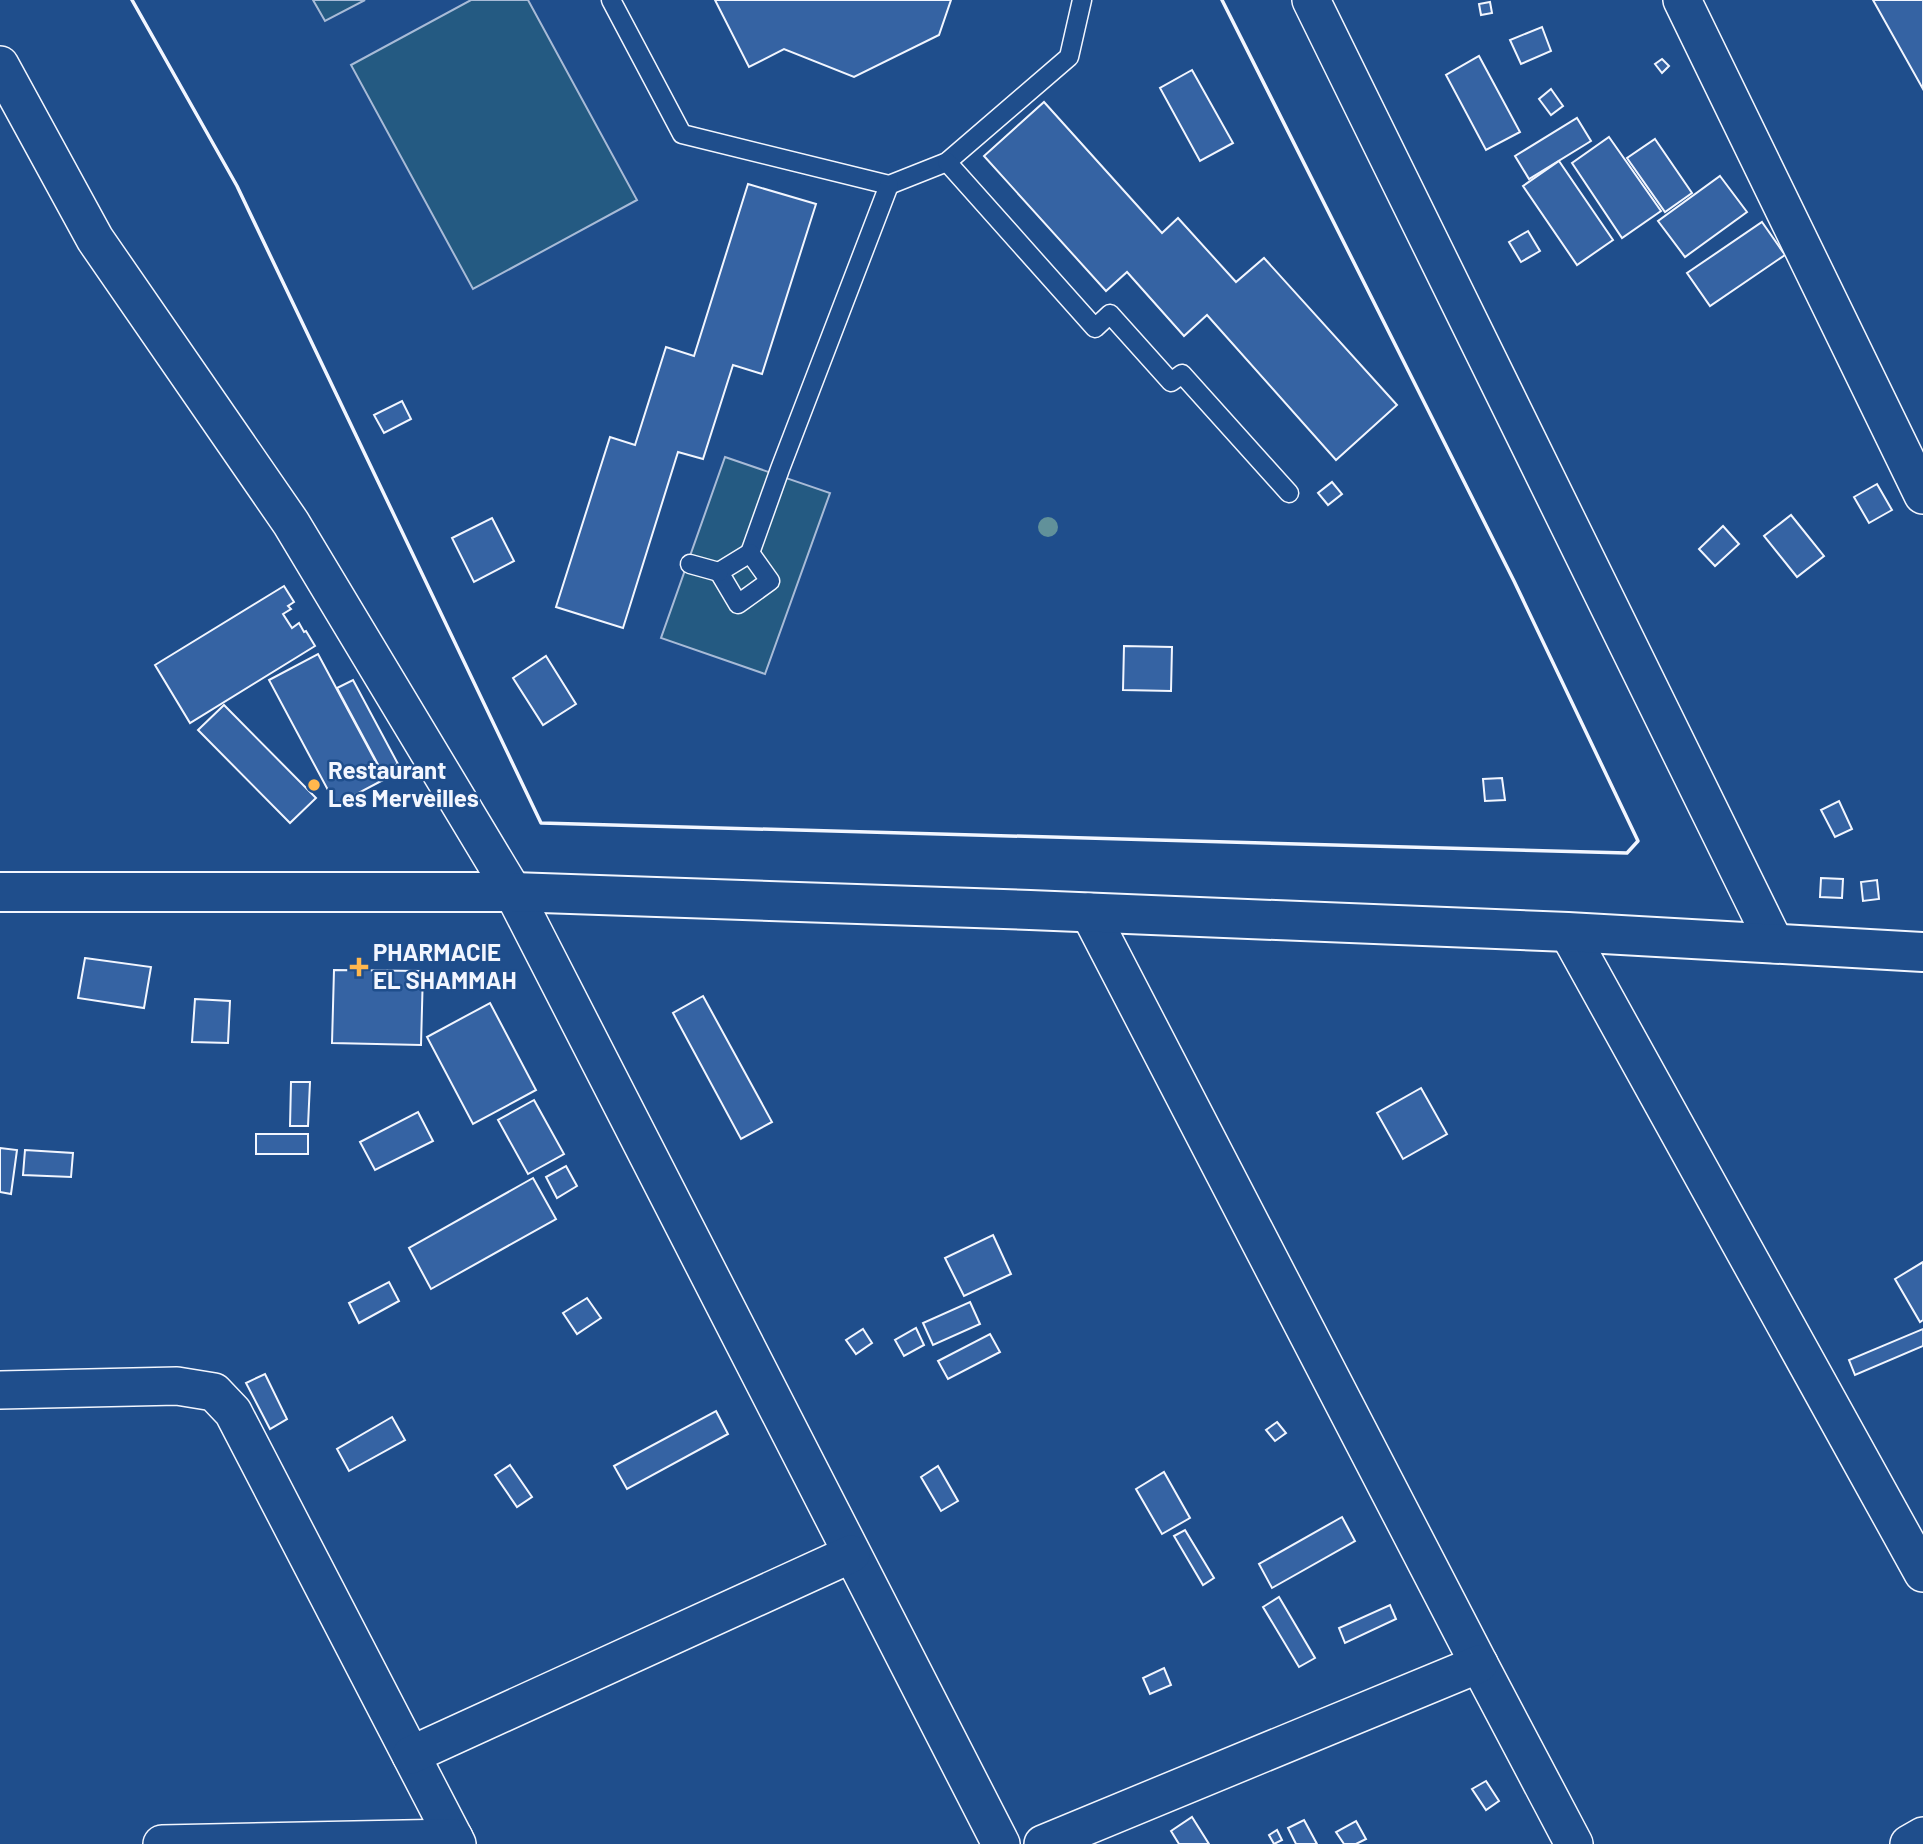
<svg xmlns="http://www.w3.org/2000/svg" width="1923" height="1844" font-family="Barlow,sans-serif">
<style>
.green{fill:#245a82;stroke:#a8bbd7;stroke-width:2}
.building{fill:#3563a3;stroke:#f2f6ff;stroke-width:2}
.lines{fill:none;stroke-linecap:round;stroke-linejoin:round}
.service-casing{stroke:#f2f6ff;stroke-width:21}
.minor-casing{stroke:#f2f6ff;stroke-width:40}
.tertiary-casing{stroke:#f2f6ff;stroke-width:42}
.service{stroke:#1f4e8c;stroke-width:18}
.minor{stroke:#1f4e8c;stroke-width:37}
.tertiary{stroke:#1f4e8c;stroke-width:38}
.wall{stroke:#f2f6ff;stroke-width:3.5}
.tree{fill:#61919a}
.poi-dot{fill:#ffb74d;stroke:#1f4e8c;stroke-width:2.5}
.labels{text-anchor:middle;stroke-width:5;stroke-linejoin:round;paint-order:stroke}
.poi-label{font-size:24px;font-weight:bold;fill:#f2f6ff;stroke:#1f4e8c;text-anchor:start}
</style>
<rect width="100%" height="100%" fill="#1f4e8c"/>
<g class="green">
<path d="M313,0H365L325,21Z"/>
<path d="M471,0H528L637,200L473,289L351,65Z"/>
<path d="M725,457L830,493L765,674L661,638Z"/>
</g>
<g class="building">
<path d="M715,0H951L939,35L854,77L784,49L749,67Z"/>
<path d="M1873,0H1923V89Z"/>
<path d="M1490,2L1492,13L1481,15L1479,4Z"/>
<path d="M1542,27L1551,51L1521,64L1510,40Z"/>
<path d="M1479,56L1520,132L1486,150L1446,75Z"/>
<path d="M1662,59L1669,66L1662,73L1655,64Z"/>
<path d="M1192,70L1233,143L1200,161L1160,88Z"/>
<path d="M1551,89L1563,106L1551,115L1539,99Z"/>
<path d="M1044,102L1162,233L1178,218L1236,282L1264,258L1397,405L1336,460L1207,315L1184,336L1127,272L1106,291L984,156Z"/>
<path d="M1577,118L1591,141L1529,179L1515,156Z"/>
<path d="M1609,137L1661,211L1622,238L1572,163Z"/>
<path d="M1655,139L1692,193L1665,212L1627,158Z"/>
<path d="M1559,161L1613,240L1577,265L1523,186Z"/>
<path d="M1720,176L1747,212L1685,257L1658,221Z"/>
<path d="M748,184L816,204L762,374L733,365L703,459L678,452L623,628L556,607L610,437L635,445L666,347L694,356Z"/>
<path d="M1762,222L1785,255L1710,306L1687,273Z"/>
<path d="M1528,231L1540,251L1521,262L1509,242Z"/>
<path d="M402,401L411,419L384,433L374,415Z"/>
<path d="M1332,482L1342,494L1328,505L1318,493Z"/>
<path d="M1877,484L1892,510L1869,523L1854,497Z"/>
<path d="M1791,515L1824,556L1797,577L1764,536Z"/>
<path d="M492,518L514,561L474,582L452,538Z"/>
<path d="M1723,526L1739,544L1715,566L1699,549Z"/>
<path d="M284,586L294,602L288,606L291,609L283,614L292,628L299,623L304,632L306,631L315,646L190,723L155,665Z"/>
<path d="M1124,646L1172,647L1171,691L1123,690Z"/>
<path d="M318,654L385,779L336,805L269,680Z"/>
<path d="M546,656L576,704L543,725L513,678Z"/>
<path d="M353,680L398,764L382,772L337,688Z"/>
<path d="M224,705L316,798L290,823L198,730Z"/>
<path d="M1502,778L1505,800L1485,801L1483,779Z"/>
<path d="M1839,801L1852,829L1835,837L1821,810Z"/>
<path d="M1821,878L1843,879L1842,898L1820,897Z"/>
<path d="M1877,880L1879,899L1863,901L1861,882Z"/>
<path d="M85,958L151,967L144,1008L78,998Z"/>
<path d="M334,970L423,971L421,1045L332,1043Z"/>
<path d="M703,996L772,1122L741,1139L673,1013Z"/>
<path d="M195,999L230,1001L228,1043L192,1042Z"/>
<path d="M490,1003L536,1090L473,1124L427,1037Z"/>
<path d="M291,1082H310L308,1126H290Z"/>
<path d="M1421,1088L1447,1134L1403,1159L1377,1113Z"/>
<path d="M534,1100L564,1154L528,1174L498,1120Z"/>
<path d="M418,1112L433,1141L375,1170L360,1142Z"/>
<rect x="256" y="1134" width="52" height="20"/>
<path d="M0,1148L17,1150L11,1194L0,1192Z"/>
<path d="M25,1150L73,1153L71,1177L23,1175Z"/>
<path d="M566,1166L577,1186L557,1198L546,1177Z"/>
<path d="M533,1178L556,1219L431,1289L409,1248Z"/>
<path d="M993,1235L1011,1274L964,1296L945,1258Z"/>
<path d="M1923,1262V1320L1920,1322L1895,1279Z"/>
<path d="M389,1282L399,1301L359,1323L349,1303Z"/>
<path d="M587,1298L601,1318L577,1334L563,1313Z"/>
<path d="M970,1302L980,1324L933,1345L923,1323Z"/>
<path d="M916,1328L924,1345L904,1356L895,1340Z"/>
<path d="M863,1329L872,1343L856,1354L846,1340Z"/>
<path d="M1923,1329V1346L1855,1375L1849,1360Z"/>
<path d="M990,1334L1000,1352L948,1379L938,1361Z"/>
<path d="M265,1374L287,1419L270,1429L246,1383Z"/>
<path d="M716,1411L728,1434L627,1489L614,1466Z"/>
<path d="M392,1417L405,1440L349,1471L337,1449Z"/>
<path d="M1277,1422L1286,1433L1275,1441L1266,1430Z"/>
<path d="M510,1465L532,1497L517,1507L495,1475Z"/>
<path d="M938,1466L958,1501L941,1511L921,1477Z"/>
<path d="M1164,1472L1190,1518L1162,1534L1136,1489Z"/>
<path d="M1342,1517L1355,1541L1272,1588L1259,1564Z"/>
<path d="M1185,1530L1214,1578L1203,1585L1174,1536Z"/>
<path d="M1279,1597L1315,1658L1299,1667L1263,1607Z"/>
<path d="M1390,1605L1396,1619L1345,1643L1339,1628Z"/>
<path d="M1164,1668L1171,1685L1150,1694L1143,1678Z"/>
<path d="M1486,1781L1499,1801L1486,1810L1472,1789Z"/>
<path d="M1192,1817L1209,1844H1179L1171,1831Z"/>
<path d="M1304,1820L1317,1844H1296L1288,1828Z"/>
<path d="M1356,1821L1366,1839L1356,1844H1344L1336,1832Z"/>
<path d="M1277,1830L1282,1840L1274,1844L1269,1835Z"/>
</g>
<g class="lines">
<g class="service-casing">
<g id="service">
<path d="M611,0L682,134L889,185L947,162L1069,57L1082,0"/>
<path d="M947,162L1095,328L1110,314L1171,382L1182,374L1289,493"/>
<path d="M750,553L780,469L889,185"/>
<path d="M750,553L770,581L738,604L719,572Z"/>
<path d="M690,564L719,572"/>
</g>
</g>
<g class="minor-casing">
<g id="minor">
<path d="M1311,0L1775,944"/>
<path d="M1682,0L1923,495"/>
<path d="M0,65L95,239L291,523L513,892L1001,1844"/>
<path d="M1089,912L1479,1664L1574,1844"/>
<path d="M1568,932L1923,1573"/>
<path d="M0,1390L177,1386L214,1392L233,1412L457,1844"/>
<path d="M411,1755L851,1554"/>
<path d="M162,1844L454,1838"/>
<path d="M1043,1844L1479,1664"/>
<path d="M1909,1844L1923,1836"/>
</g>
</g>
<g class="tertiary-casing">
<path id="tertiary" d="M0,892H513L1030,910L1568,932L1923,952"/>
</g>
<use href="#service" class="service"/>
<use href="#minor" class="minor"/>
<use href="#tertiary" class="tertiary"/>
<path class="wall" d="M132,0L237,186L541,823L1627,853L1638,841L1514,581L1222,0"/>
</g>
<circle class="tree" cx="1048" cy="527" r="10"/>
<g class="poi-dot">
<circle cx="314" cy="785" r="7"/>
<path d="M355.5 956.5h7v7h7v7h-7v7h-7v-7h-7v-7h7z"/>
</g>
<g class="labels">
<g class="poi-label">
<text x="328" y="779">Restaurant<tspan x="328" dy="28">Les Merveilles</tspan></text>
<text x="373" y="961">PHARMACIE<tspan x="373" dy="28">EL SHAMMAH</tspan></text>
</g>
</g>
</svg>
